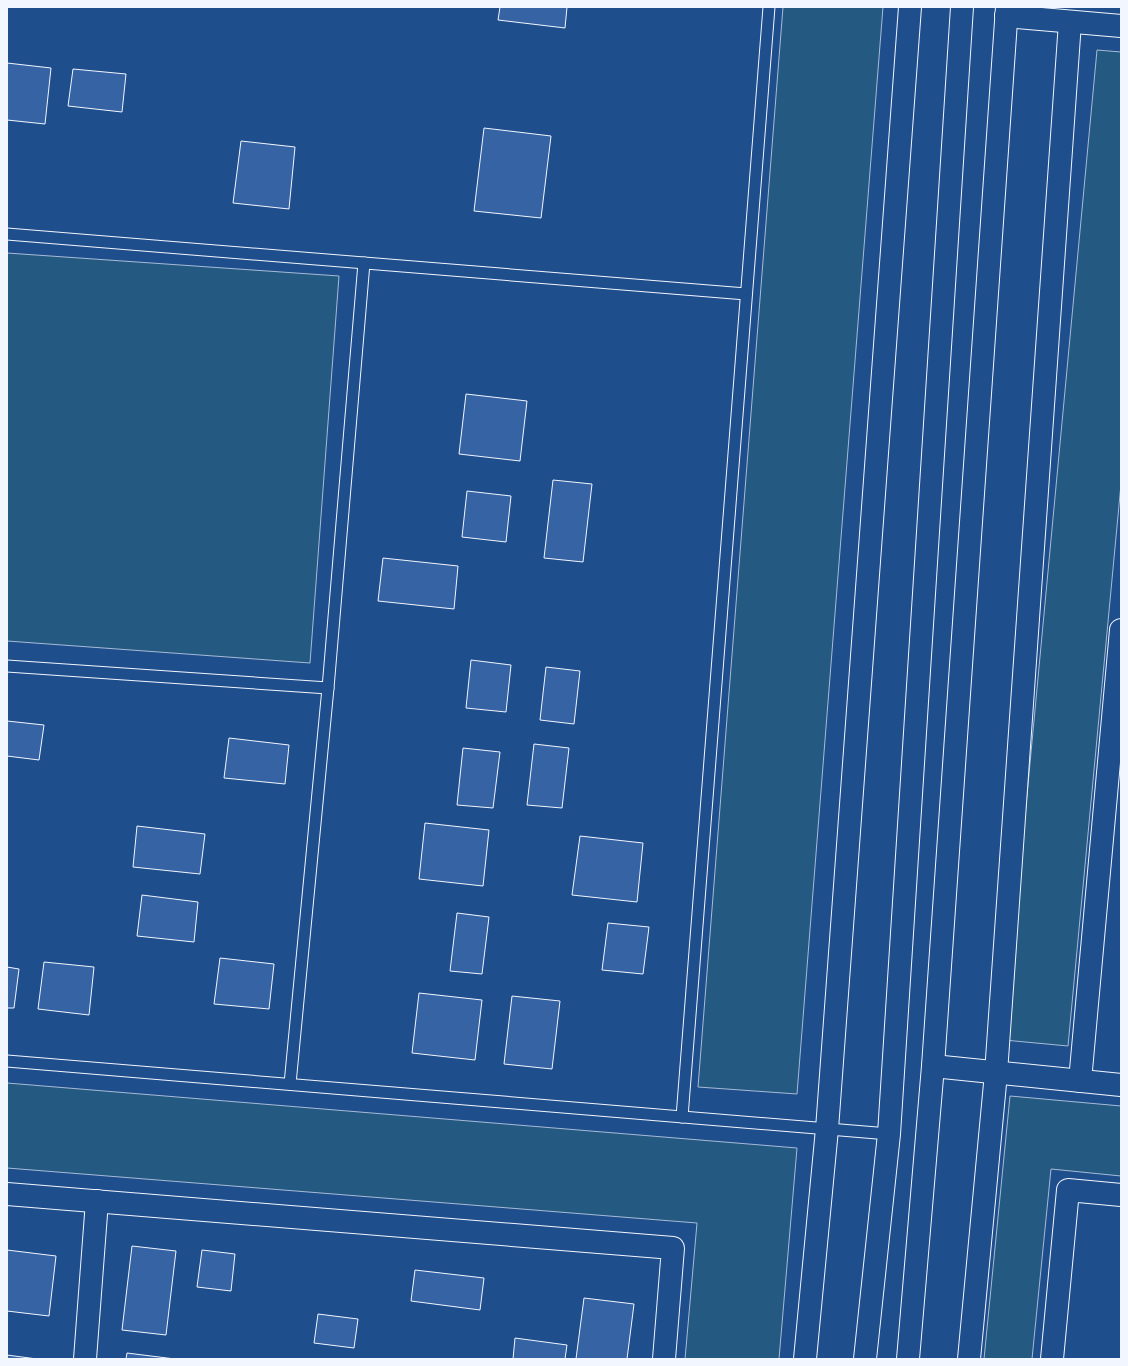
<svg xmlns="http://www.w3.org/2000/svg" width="1128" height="1366" font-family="Rubik,sans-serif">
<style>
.green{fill:#245a82;stroke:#a8bbd7}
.building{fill:#3563a3;stroke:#f2f6ff}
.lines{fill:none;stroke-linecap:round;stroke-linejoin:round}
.lane-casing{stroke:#f2f6ff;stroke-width:13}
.street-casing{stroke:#f2f6ff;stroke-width:24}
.secondary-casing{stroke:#f2f6ff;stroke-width:24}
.lane{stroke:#1f4e8c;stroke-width:11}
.street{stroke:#1f4e8c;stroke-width:22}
.secondary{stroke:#1f4e8c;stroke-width:22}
</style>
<rect width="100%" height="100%" fill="#1f4e8c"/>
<g class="green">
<path d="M783,7H883L797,1094L698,1087Z"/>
<path d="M1097,50L1121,52V484L1068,1046L1004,1040Z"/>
<path d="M7,253L339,276L310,663L7,641Z"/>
<path d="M7,1083L797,1148L779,1359H685L697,1223L7,1168Z"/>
<path d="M1010,1096L1121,1106V1176L1051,1169L1032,1359H984Z"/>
</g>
<g class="building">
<path d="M500,7H567L565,28L498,20Z"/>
<path d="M7,63L51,68L45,124L7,120Z"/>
<path d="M73,69L126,74L122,112L68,106Z"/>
<path d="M484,128L551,136L541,218L474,211Z"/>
<path d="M241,141L295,147L289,209L233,203Z"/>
<path d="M466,394L527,401L520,461L459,454Z"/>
<path d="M553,480L592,484L583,562L544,558Z"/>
<path d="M467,491L511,496L506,542L462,537Z"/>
<path d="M383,558L458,566L454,609L378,601Z"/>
<path d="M471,660L511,665L506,712L466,708Z"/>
<path d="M546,667L580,671L574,724L540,720Z"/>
<path d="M7,721L44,725L39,760L7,756Z"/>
<path d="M229,738L289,745L285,784L224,778Z"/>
<path d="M534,744L569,748L562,808L527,805Z"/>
<path d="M463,748L500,752L493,808L457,805Z"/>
<path d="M425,823L489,830L483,886L419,879Z"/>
<path d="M137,826L205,834L200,874L133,867Z"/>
<path d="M580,836L643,843L637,902L572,895Z"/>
<path d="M142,895L198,902L194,942L137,936Z"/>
<path d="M457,913L489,917L482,974L450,971Z"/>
<path d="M608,923L649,927L643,974L602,970Z"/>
<path d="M220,958L274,964L269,1009L214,1004Z"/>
<path d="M44,962L94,967L89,1015L38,1009Z"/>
<path d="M7,967L19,969L14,1008H7Z"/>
<path d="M419,993L482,1000L475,1060L412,1053Z"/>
<path d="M512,996L560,1001L552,1069L504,1064Z"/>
<path d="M132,1246L176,1251L166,1335L122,1330Z"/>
<path d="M7,1250L56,1256L49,1316L7,1311Z"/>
<path d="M202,1250L235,1254L231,1291L197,1287Z"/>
<path d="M415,1270L484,1278L480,1310L411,1301Z"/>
<path d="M584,1298L634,1304L627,1359H576Z"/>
<path d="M318,1314L358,1319L354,1348L314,1343Z"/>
<path d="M515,1338L567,1345L565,1359H513Z"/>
<path d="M127,1353L175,1359H126Z"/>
<path d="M7,1355L37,1359H7Z"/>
</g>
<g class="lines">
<g class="lane-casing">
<g id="lane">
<path d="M7,234L746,294"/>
<path d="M7,666L328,688"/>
<path d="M7,1061L889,1134"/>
<path d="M290,1084L328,688L364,263"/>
<path d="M682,1117L769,7"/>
</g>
</g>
<g class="street-casing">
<g id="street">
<path d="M1006,16L1121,26"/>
<path d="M933,1066L1121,1085"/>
<path d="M1080,1081L1121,630"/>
<path d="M7,1194L673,1248L664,1359"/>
<path d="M85,1359L97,1201"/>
<path d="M805,1359L827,1129L910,7"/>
<path d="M969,1359L996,1073L1070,22"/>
<path d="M1052,1359L1068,1190L1121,1195"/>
</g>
</g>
<g class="secondary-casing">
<g id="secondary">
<path d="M865,1359L889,1134L962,7"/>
<path d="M908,1359L933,1066L1007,7"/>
</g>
</g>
<use href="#lane" class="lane"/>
<use href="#street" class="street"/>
<use href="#secondary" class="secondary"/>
</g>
<rect width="1128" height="1366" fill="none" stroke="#f2f6ff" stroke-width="16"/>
</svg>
